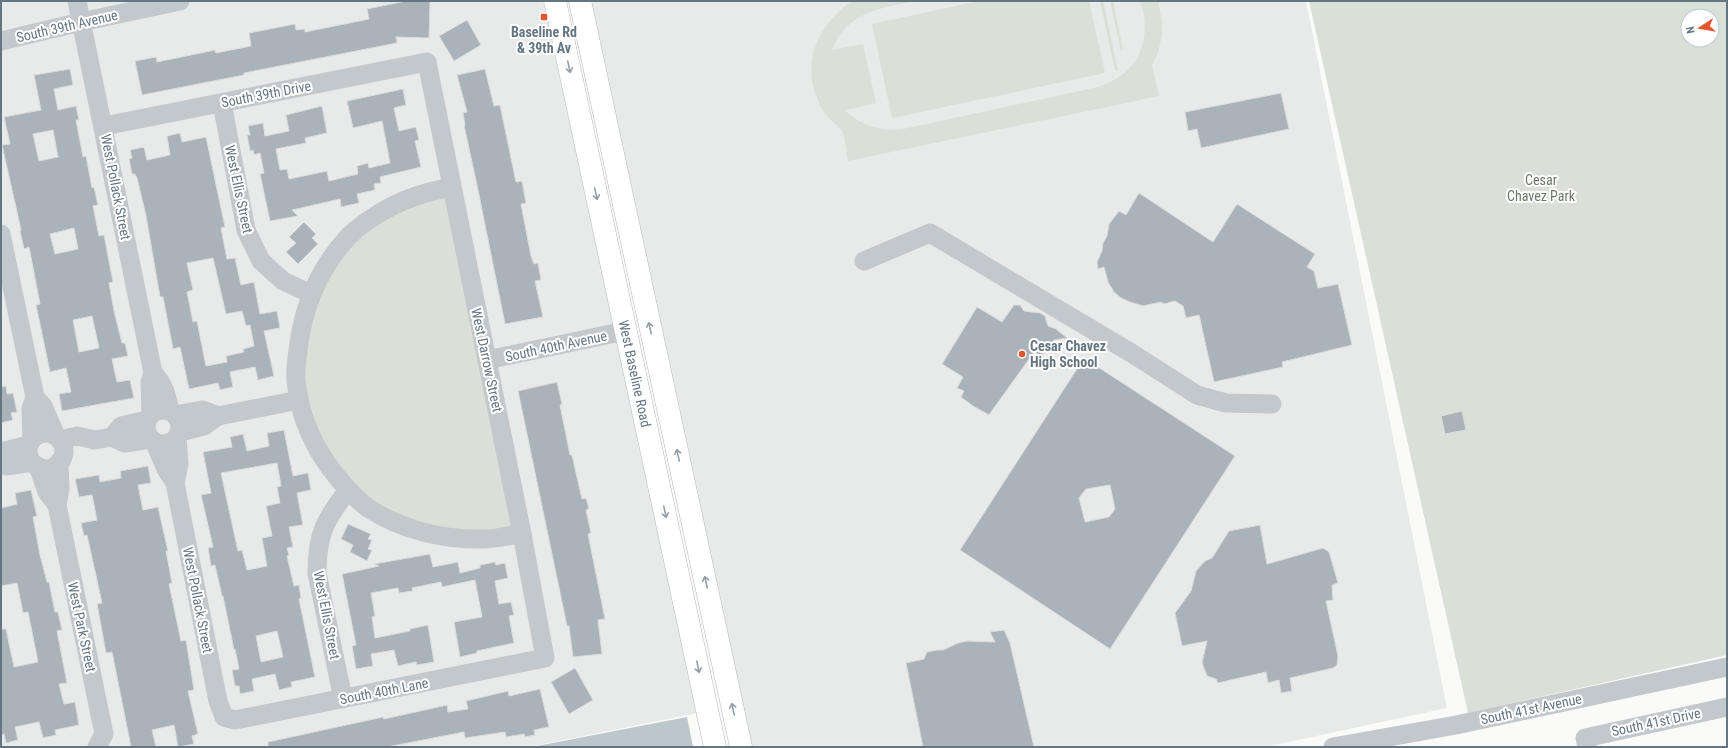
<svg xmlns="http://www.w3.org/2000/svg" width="1728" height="748" font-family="'Roboto Condensed',sans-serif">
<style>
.built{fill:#e8e9e9}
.green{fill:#dadfd7;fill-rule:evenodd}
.water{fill:#bbc7cb}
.building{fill:#aab3b9;stroke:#dcdcda;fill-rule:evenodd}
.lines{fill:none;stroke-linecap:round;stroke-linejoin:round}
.major-casing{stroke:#b5babe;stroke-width:23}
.minor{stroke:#c3c8cc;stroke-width:19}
.major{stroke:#fff;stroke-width:22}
.oneway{stroke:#939fa8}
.poi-dot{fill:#e4572e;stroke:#fff;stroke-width:1.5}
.labels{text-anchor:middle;stroke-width:4;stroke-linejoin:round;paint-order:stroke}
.street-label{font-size:14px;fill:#657683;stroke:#fff}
.poi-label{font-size:14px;font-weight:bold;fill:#657683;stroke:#fff}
.park-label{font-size:14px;fill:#687a64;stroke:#fff}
</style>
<rect width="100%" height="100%" fill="#fafaf8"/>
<g class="built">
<path d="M1,1H543L698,713L529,747H1Z"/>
<path d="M591,1H1306L1447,708L1265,747H752Z"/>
</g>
<g class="green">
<path d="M852,1H914C878,9 847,12 832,50L863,44L876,103L845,110C861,126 881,132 903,129L1098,87C1107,84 1115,80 1123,74C1145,57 1150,26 1140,1H1158L1162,22V35L1158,52L1152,65L1159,96L848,161C846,152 846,140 842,131C839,126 833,122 829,118C824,113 820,106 818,100C800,61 820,23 852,1Z"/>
<path d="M979,1H1089L1105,73L892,118L872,24Z"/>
<path d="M1100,1H1103L1118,70H1115Z"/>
<path d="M1110,1H1113L1123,50L1121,51Z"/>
<path d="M1309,1H1727V655L1468,713ZM1688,16H1712V40H1688Z"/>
<path d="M451,187L522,534L484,539L368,508L311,436L300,330L350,235Z"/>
</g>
<path class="water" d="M687,717L693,747H532Z"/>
<g class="building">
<path d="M406,1H430L429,38L396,37L397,43L244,73V75L142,95L135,61L156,57L157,62L215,50L216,53L251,46L249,33L295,24L296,30L305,29V32L369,19L367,9Z"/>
<path d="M467,20L481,45L454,61L439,36Z"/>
<path d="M70,69L73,85L54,89L58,110L76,106L79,120H76L83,157L86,156L92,188L94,187L98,205L93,206L99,236L104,235L113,282L109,283L114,311L122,343H125L128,356L112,359L117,382L130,380L134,398L62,411L59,394L71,392L66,368L50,372L36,305L40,304L29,247L24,249L20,231L21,230L2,145L10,144L4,117L41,110L34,75ZM53,130L58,157L39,161L33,134ZM74,228L78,249L55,254L50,234ZM92,316L99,348L79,352L73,320Z"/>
<path d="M485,69L494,106L500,105L516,182L522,181L526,203L521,204L531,256L534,264L538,263L541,280L535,281L543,317L505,324L478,190L464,125H465L463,113L467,112L457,75Z"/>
<path d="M403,89L406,105L394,108L399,131L416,127L419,140L415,141L421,167L380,177L381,183L374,184L375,190L357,194L359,203L341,207L340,199L292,210L298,216L270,221L260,174L264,173L260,153L254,155L253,150L250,151L247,135H250L248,126L263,123L265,136L289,131L286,115L322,106L327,133L305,138L306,143L276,149L280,170L287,169L289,179L327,171L329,181L358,174L357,166L368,163L369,168L390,163L382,121L353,128L347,101Z"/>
<path d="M1281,93L1289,129L1201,148L1197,129L1188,131L1185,112Z"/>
<path d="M180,133L182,142L206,137L225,227L221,228L227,259L235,258L241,285L254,282L260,314L277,311L280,328L264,331L274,376L258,380L255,367L230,372L233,387L220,390L218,383L189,389L180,347L173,349L163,297H160L146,216L137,178L135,174H132L129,159L132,158L130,150L144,147L147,160L170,155L167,136ZM213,258L226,314L242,311L246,326L250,325L254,346L243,349L244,352L226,356L227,362L206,366L197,321L193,322L187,292L193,290L187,263Z"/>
<path d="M1139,193L1213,242L1237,204L1315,254L1307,267L1314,271L1318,288L1338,284L1352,345L1282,362L1283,367L1214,382L1199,315L1186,318L1183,306L1175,301L1164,304L1161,302L1143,306L1130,302L1121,298L1114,292L1108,282L1104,267L1098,269L1097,262L1102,251L1103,243L1107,236L1109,224L1119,211L1126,215Z"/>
<path d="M304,222L316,234L312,238L318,244L298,264L286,252L296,243L289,237Z"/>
<path d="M1014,305H1020L1024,311L1040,313L1045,316L1048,326L1056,329L1067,338L1054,340L1041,356L1034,352L989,415L973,406L961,397L964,391L957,388L963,377L942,364L977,307L1002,322Z"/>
<path d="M1084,358L1235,456L1110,649L960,550ZM1110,485L1115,509L1109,517L1085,522L1079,498L1086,489Z"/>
<path d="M557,382L562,404L560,405L570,455H572L582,499L586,498L589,509L586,510L591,533L588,534L605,619L598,620L602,654L573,657L569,626H567L518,391Z"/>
<path d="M6,386L7,394L13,393L17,412L11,413L13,420L1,423V387Z"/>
<path d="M1462,411L1466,430L1445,434L1441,416Z"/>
<path d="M284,430L293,476L308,473L311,490L297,493L303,525L289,527L293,547L287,548L289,555L287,556L294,586L299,585L301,598L299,599L315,677L291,682L292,687L279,690L275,674L252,679L254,691L240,694L239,686H235L232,670L239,669L235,649L234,650L223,596H222L215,565L211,566L208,548L213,547L201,495L211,493L203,452L232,447L230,437L243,434L247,451L269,446L267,433ZM277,463L281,486L277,487L280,503L266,506L272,536L262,538L267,566L247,570L242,550L238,551L221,473ZM277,631L283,657L261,662L256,636Z"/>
<path d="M148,466L151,483L138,485L143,510L158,507L168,551H166L172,583L169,584L181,641L186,640L194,690L188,691L198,734L192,736L194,744L178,747L174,725L152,730L156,747H131L112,652L106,653L97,604L102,603L87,535L84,536L81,523L97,520L92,495L79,497L75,479L99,475L100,482L121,478L120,471Z"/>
<path d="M31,490L37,516L33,517L40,555L47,582H49L55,612H58L62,630L57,631L67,683L59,684L64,704L75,702L79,725L55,730L56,735L43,738L39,722L15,727L18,740L6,743L4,734L1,735V629H6L14,667L38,662L28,612L23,613L17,583L1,586V508L17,504L15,493Z"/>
<path d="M348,524L371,534L368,539L372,540L368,549L372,550L367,561L350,552L353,545L341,539Z"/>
<path d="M1260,525L1267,564L1323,548L1329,552L1338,583L1332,585L1333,600L1326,601L1338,656L1337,665L1333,668L1290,678L1292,691L1281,693L1279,680L1268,683L1266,672L1218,683L1216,679L1207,676L1202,663L1207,641L1182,646L1175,613L1191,591L1196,571L1205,561L1212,558L1229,531Z"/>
<path d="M430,554L433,567L458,562L460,573L480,568V565L495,562L496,565L505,563L508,578L495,581L499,604L511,602L514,615L509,616L514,643L477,651V653L460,657L454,622L482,617L475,580L442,587L441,582L412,588L413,591L399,593L398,588L371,593L375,616L372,617L375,638L410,631V629L428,625L434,662L417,665L416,662L398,666L394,650L371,654L373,666L356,669L352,646L356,645L342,574L379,566L374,564Z"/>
<path d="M1004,630L1010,643L1034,747H923L906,663L924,659L927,652L937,650H943L958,643L967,641L995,642L990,632Z"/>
<path d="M575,668L593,700L569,714L551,682Z"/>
<path d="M540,689L549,727L534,730L535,735L525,737L524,734L506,737L505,732L465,738L464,732L387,747H268V742L383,717L384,719L447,705L448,712L468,709L466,701L508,691L509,696Z"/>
</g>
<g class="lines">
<g class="major-casing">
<g id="major">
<path id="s1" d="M555,1L715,747"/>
<path d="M580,1L741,747"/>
</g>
</g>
<g class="minor">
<path d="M77,1L153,373L150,383L151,414"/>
<path d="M1,41L81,22L180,1"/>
<path d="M222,103L246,230L261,261L283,281L311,294"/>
<path d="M104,126L427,62L522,534L545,658L235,720L224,717L218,701L175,483L166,469L155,443"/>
<path d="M451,187C438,190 423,193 411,198C391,205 364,221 349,236C319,268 303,307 298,350C297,359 295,370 296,380C299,416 315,451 338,478C347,489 357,500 368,508C402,530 443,540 483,539C496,539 510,535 522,534"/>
<path d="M1,234L35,397L31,409L32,439"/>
<path d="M864,261L930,233L1133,354L1197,395L1226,403L1272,404"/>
<path d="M487,360L625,331"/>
<path d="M153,373C164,383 167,397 170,411"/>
<path d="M35,397L43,406L56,436"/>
<circle cx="163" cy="427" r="17"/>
<path d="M175,415L202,410L218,416"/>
<path d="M180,432L204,426L218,416L299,400"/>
<circle cx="46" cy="451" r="18"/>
<path d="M112,437L121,426L147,420"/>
<path d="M60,440L77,436L95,440L112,437L125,443L150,439"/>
<path d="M1,454L4,451L29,445"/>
<path d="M59,462L60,489L57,505L104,734L97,747"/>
<path d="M1,464L6,466L32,462"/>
<path d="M38,466L47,492L57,505"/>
<path d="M175,483L179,464L177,437"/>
<path d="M343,699L317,573C317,534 325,520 348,490"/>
<path d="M1333,747L1456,725L1727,667"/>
<path d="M1587,747L1585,738L1727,707"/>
</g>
<use href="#major" class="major"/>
</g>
<defs><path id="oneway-shaft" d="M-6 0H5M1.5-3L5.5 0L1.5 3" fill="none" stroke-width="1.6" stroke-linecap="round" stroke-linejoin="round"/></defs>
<g class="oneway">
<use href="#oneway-shaft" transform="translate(569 67) rotate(78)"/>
<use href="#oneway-shaft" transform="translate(596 194) rotate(78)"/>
<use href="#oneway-shaft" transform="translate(650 328) rotate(-102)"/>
<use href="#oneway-shaft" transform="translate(678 455) rotate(-102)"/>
<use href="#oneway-shaft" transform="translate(665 512) rotate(78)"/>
<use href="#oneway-shaft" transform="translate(706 582) rotate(-102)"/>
<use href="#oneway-shaft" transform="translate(698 667) rotate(79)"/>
<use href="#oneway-shaft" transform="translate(733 709) rotate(-102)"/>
</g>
<g class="poi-dot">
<rect x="540" y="13" width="8" height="8" rx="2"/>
<circle cx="1022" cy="354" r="4"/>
</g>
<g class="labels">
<g class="street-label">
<text transform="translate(67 26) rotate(-13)" y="5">South 39th Avenue</text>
<text transform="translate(266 94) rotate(-11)" y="5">South 39th Drive</text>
<text transform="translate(116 187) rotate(79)" y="5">West Pollack Street</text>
<text transform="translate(239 189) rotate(78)" y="5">West Ellis Street</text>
<text transform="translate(556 346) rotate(-12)" y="5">South 40th Avenue</text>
<text transform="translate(487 360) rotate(78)" y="5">West Darrow Street</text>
<text dy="5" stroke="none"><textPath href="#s1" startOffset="381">West Baseline Road</textPath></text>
<text transform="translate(198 600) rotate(79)" y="5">West Pollack Street</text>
<text transform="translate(327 615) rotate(79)" y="5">West Ellis Street</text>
<text transform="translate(82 627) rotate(78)" y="5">West Park Street</text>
<text transform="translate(384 691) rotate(-11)" y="5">South 40th Lane</text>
<text transform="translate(1531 709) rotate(-12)" y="5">South 41st Avenue</text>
<text transform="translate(1656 722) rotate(-12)" y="5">South 41st Drive</text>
</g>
<g class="poi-label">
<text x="544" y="37">Baseline Rd<tspan x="544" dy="16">&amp; 39th Av</tspan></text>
<text x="1030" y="351" text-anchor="start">Cesar Chavez<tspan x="1030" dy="16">High School</tspan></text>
</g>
<g class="park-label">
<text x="1541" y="185">Cesar<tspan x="1541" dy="16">Chavez Park</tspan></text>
</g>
</g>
<rect width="1728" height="748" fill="none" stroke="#657683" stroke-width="4"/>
<g transform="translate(1700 28) rotate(258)"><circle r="19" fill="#ffffff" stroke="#c1c8cd"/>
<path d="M0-3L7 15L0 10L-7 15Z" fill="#e4572e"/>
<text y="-6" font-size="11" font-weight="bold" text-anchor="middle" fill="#657683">N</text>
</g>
</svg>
